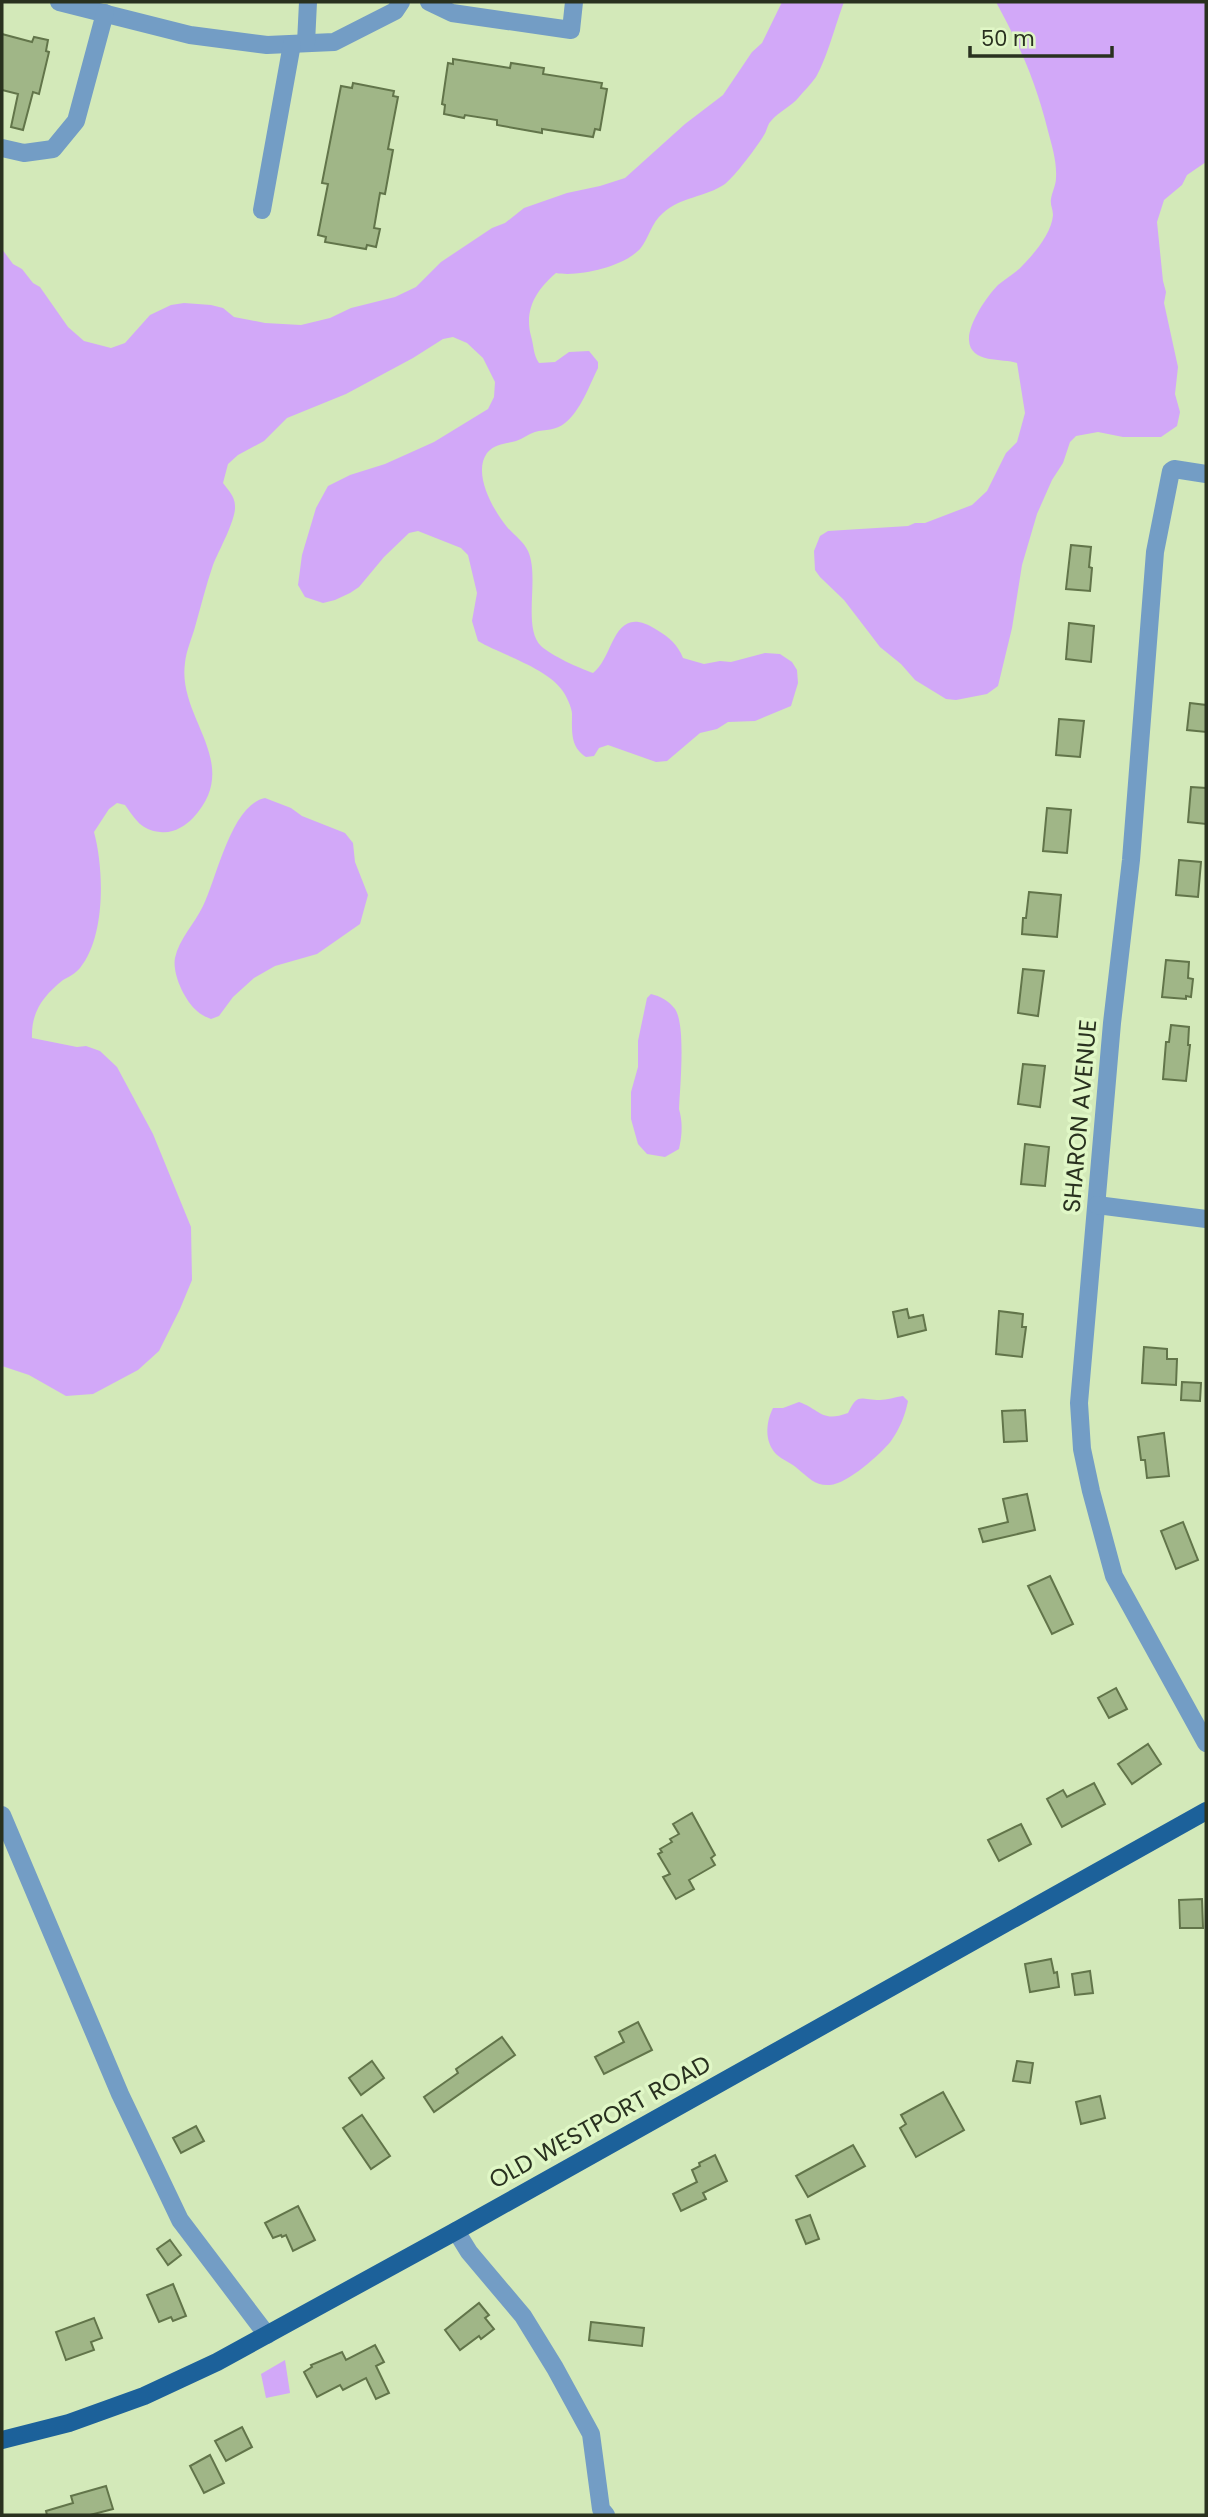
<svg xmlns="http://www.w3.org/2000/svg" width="1208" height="2517" font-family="Poppins,sans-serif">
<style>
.green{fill:#d2a8f8}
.building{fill:#a0b687;stroke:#62754a;stroke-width:2}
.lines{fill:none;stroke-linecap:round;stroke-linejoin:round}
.minor{stroke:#739dc5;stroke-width:18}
.major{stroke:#1c619a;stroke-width:18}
.labels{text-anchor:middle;stroke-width:7;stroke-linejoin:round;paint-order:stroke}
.street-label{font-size:24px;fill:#29311f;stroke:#e0f7c6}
</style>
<rect width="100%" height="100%" fill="#d3e9b9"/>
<g class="green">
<path d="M782,2H844C836,23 827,58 816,77C811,84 804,91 799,97C791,107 779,111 771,121C767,125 767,131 764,135C757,147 735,176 725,184C706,197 680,197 663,213C651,223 649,238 640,249C623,267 579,277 556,273C536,290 524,310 531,336C534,346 533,354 539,363L555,362L569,352L589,351L598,362V368C589,386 581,410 565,423C556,431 545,429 535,432C528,434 523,439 516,441C506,444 495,443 487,453C472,474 494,511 507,527C514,535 523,541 528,551C540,577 522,627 541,646C552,656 579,668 593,673C615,657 612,601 657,630C669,637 678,645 683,658L704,664L720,661L731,662L765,653L780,654L792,662L797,670L798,683L791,706L755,721L728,722L717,729L700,733L667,761L656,762L608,745L599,748L594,756L586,757C570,747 572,731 572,714C572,708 566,695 562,690C547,668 500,654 478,641L472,621L477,593L468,555L461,548L418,531L409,533L384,557L359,587L350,593L335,600L323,603L305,597L298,585L302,555L316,508L328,486L350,475L385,464L434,442L488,409L494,397L495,382L483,358L467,343L453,337L443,339L413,358L346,394L287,418L264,441L238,455L228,464L223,483C228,490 235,496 235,506C236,520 219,550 213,565C206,585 201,606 195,627C192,638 186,651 185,663C177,719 244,763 193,818C185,826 173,834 160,832C141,830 136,820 125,805L117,803L109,809L94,832C104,869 106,936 80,968C76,973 69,977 63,980C43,996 31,1012 32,1038L77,1047L86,1046L100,1051L117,1067L153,1134L191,1227L192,1280L180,1309L159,1351L138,1370L93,1394L66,1396L29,1375L2,1366V249L13,264L22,269L33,283L40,287L68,327L84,341L111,348L125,343L150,315L171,305L184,303L211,305L223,308L234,317L265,323L301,325L330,318L351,308L395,297L416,287L441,262L492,228L505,223L524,208L567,193L600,186L625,178L685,124L723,95L752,52L762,43Z"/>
<path d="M996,2H1206V162L1187,175L1182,185L1164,200L1157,222L1163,281L1166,292L1164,303L1178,367L1175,394L1180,412L1177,426L1161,437H1123L1098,432L1076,436L1070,442L1063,463L1052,480L1037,514L1022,565L1012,628L998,686L987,694L956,700L946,699L915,680L901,664L880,647L844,600L820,577L815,570L814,551L820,536L828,531L908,526L915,523H925L972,505L987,491L1006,453L1017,442L1025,413L1017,363C1003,358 970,364 969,340C968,324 987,296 998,285C1006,278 1016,273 1023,265C1035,253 1052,232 1053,215C1053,209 1050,205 1051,199C1052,192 1056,185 1056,178C1057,162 1052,146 1048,131C1036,82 1020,46 996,2Z"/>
<path d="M265,798L291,808L302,816L345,833L353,843L355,862L368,895L360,924L317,954L275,966L254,978L233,997L219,1016L211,1019C206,1017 201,1015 197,1011C185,1001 172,974 175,958C179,939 195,923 203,906C217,878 231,805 265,798Z"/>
<path d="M651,994C660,996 669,1001 675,1009C686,1025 680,1087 679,1109C683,1123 682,1135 679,1149L665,1157L647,1154L638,1144L631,1119V1092L638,1067V1041L647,998Z"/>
<path d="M903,1396L908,1401C905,1416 900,1428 891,1441C881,1454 847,1484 830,1485C815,1486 809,1478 798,1469C792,1463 782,1460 776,1454C764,1441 766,1422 773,1408H783L799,1402C820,1409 821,1423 848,1413C858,1392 860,1400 880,1400C887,1400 895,1397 903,1396Z"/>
<path d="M285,2360L290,2393L266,2398L261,2374Z"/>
</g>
<g class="building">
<path d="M2,34L32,42L34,37L48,40L46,51L49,52L39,94L33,92L23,130L11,127L18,94L2,90Z"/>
<path d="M453,59L510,68L511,63L544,68L543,74L602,83L601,88L607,89L600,130L595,129L593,137L542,129V133L497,125V120L465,115L464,118L444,114L445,105L442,104L448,63L453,64Z"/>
<path d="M353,83L394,91L393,96L398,97L388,149L393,150L385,194L380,193L374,228L380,229L376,247L367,245L366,249L325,242L326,237L318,235L328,184L322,183L341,86L352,88Z"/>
<path d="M1071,545L1091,547L1089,567L1092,568L1090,591L1066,589Z"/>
<path d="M1069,623L1094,626L1091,662L1066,659Z"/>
<path d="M1190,703L1206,705V732L1187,730Z"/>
<path d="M1059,719L1084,721L1080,757L1056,755Z"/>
<path d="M1191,787L1206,788V824L1188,822Z"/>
<path d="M1047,808L1071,810L1067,853L1043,851Z"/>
<path d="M1179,860L1201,862L1198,897L1176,895Z"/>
<path d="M1029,892L1061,895L1057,937L1022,934L1023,918H1026Z"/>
<path d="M1166,960L1189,962L1188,978L1193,979L1191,997L1186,996V999L1162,997Z"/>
<path d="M1023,969L1044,971L1038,1016L1018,1013Z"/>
<path d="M1171,1025L1189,1027L1188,1045H1190L1186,1081L1163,1079L1166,1042H1169Z"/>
<path d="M1023,1064L1045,1066L1040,1107L1018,1104Z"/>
<path d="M1025,1144L1049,1147L1045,1186L1021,1184Z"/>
<path d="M907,1309L909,1318L923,1315L926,1330L898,1337L893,1312Z"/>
<path d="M999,1311L1023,1314L1022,1327H1026L1022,1357L996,1354Z"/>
<path d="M1144,1347L1167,1349V1359H1177L1176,1385L1142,1383Z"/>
<path d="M1182,1382L1201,1383L1200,1401L1181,1400Z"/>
<path d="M1025,1410L1027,1441L1004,1442L1002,1411Z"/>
<path d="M1164,1433L1169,1476L1147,1478L1145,1460H1141L1138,1437Z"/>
<path d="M1027,1494L1035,1530L983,1542L979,1529L1008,1522L1003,1499Z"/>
<path d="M1183,1522L1198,1560L1176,1569L1161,1531Z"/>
<path d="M1050,1576L1073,1624L1052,1634L1028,1586Z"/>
<path d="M1116,1688L1127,1709L1109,1718L1098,1698Z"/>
<path d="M1148,1744L1161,1764L1132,1784L1118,1764Z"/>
<path d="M1094,1783L1105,1804L1062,1827L1047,1799L1063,1790L1067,1797Z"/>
<path d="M692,1813L715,1855L711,1858L715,1865L689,1880L694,1889L676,1899L663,1877L670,1874L658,1854L662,1852L660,1849L672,1842L670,1839L679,1834L673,1824Z"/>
<path d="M1021,1824L1031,1844L999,1861L988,1840Z"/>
<path d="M1202,1899L1203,1928H1180L1179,1900Z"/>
<path d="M1051,1959L1054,1973L1057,1972L1059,1987L1030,1992L1025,1964Z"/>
<path d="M1090,1971L1093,1993L1075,1995L1072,1974Z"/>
<path d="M638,2022L652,2050L604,2074L595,2057L624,2042L619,2032Z"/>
<path d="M502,2037L515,2055L434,2112L424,2097L458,2073L456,2069Z"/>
<path d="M372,2061L384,2078L361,2095L349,2078Z"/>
<path d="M1017,2061L1033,2063L1030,2083L1013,2081Z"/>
<path d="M943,2092L964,2130L916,2157L900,2128L906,2124L901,2115Z"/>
<path d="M1100,2096L1105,2118L1081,2124L1076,2102Z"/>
<path d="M362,2115L390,2156L371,2169L343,2128Z"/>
<path d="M196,2126L204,2141L181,2153L173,2138Z"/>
<path d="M853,2145L865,2166L808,2197L796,2176Z"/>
<path d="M715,2155L727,2181L703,2193L706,2199L681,2211L673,2194L697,2182L692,2170L700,2166L699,2163Z"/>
<path d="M298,2206L315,2240L293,2251L286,2235L282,2237L281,2235L273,2238L265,2223Z"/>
<path d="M810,2215L819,2239L806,2244L796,2220Z"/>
<path d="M170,2240L181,2255L168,2265L157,2249Z"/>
<path d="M173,2284L186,2316L173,2321L171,2317L159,2322L147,2295Z"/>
<path d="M479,2303L489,2315L485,2318L494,2329L481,2339L479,2336L460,2350L445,2330Z"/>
<path d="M94,2318L102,2338L91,2342L94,2350L66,2360L56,2332Z"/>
<path d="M591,2322L644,2328L642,2346L589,2340Z"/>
<path d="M375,2345L384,2362L376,2366L389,2393L376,2399L366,2378L343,2390L340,2385L317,2397L304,2372L312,2367L311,2365L342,2352L346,2360Z"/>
<path d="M242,2427L252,2447L226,2461L215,2441Z"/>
<path d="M210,2455L224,2483L204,2493L190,2466Z"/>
<path d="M106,2486L113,2509L90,2515H47L46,2511L73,2503L71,2496Z"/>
</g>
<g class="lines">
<g class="minor">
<path d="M59,2L190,35L267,45L334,42L395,11L401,2"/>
<path d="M429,2L452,13L571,30L574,2"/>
<path d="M306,43L308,2"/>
<path d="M2,148L24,153L53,149L76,121L105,13"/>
<path d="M262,210L292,44"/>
<path d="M1206,474L1174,469L1171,471L1155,552L1131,860L1112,1023L1079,1403L1082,1449L1091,1491L1114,1576L1206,1743"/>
<path d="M1097,1205L1206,1219"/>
<path d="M2,1815L120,2094L180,2220L267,2335"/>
<path d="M456,2231L469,2252L523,2316L555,2368L591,2434L601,2509L606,2515"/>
</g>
<path class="major" d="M2,2440L69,2423L144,2396L217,2362L456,2231L1206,1811"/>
</g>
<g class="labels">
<g class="street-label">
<text transform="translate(1080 1116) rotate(-85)" y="8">SHARON AVENUE</text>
<text transform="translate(600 2122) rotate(-29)" y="8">OLD WESTPORT ROAD</text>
</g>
</g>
<rect width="1208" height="2517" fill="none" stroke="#29311f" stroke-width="7"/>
<path d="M970 46v10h142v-10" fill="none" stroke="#29311f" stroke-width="3.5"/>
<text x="981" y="46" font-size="21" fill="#29311f" stroke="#e0f7c6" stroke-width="5" paint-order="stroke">50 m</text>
</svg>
